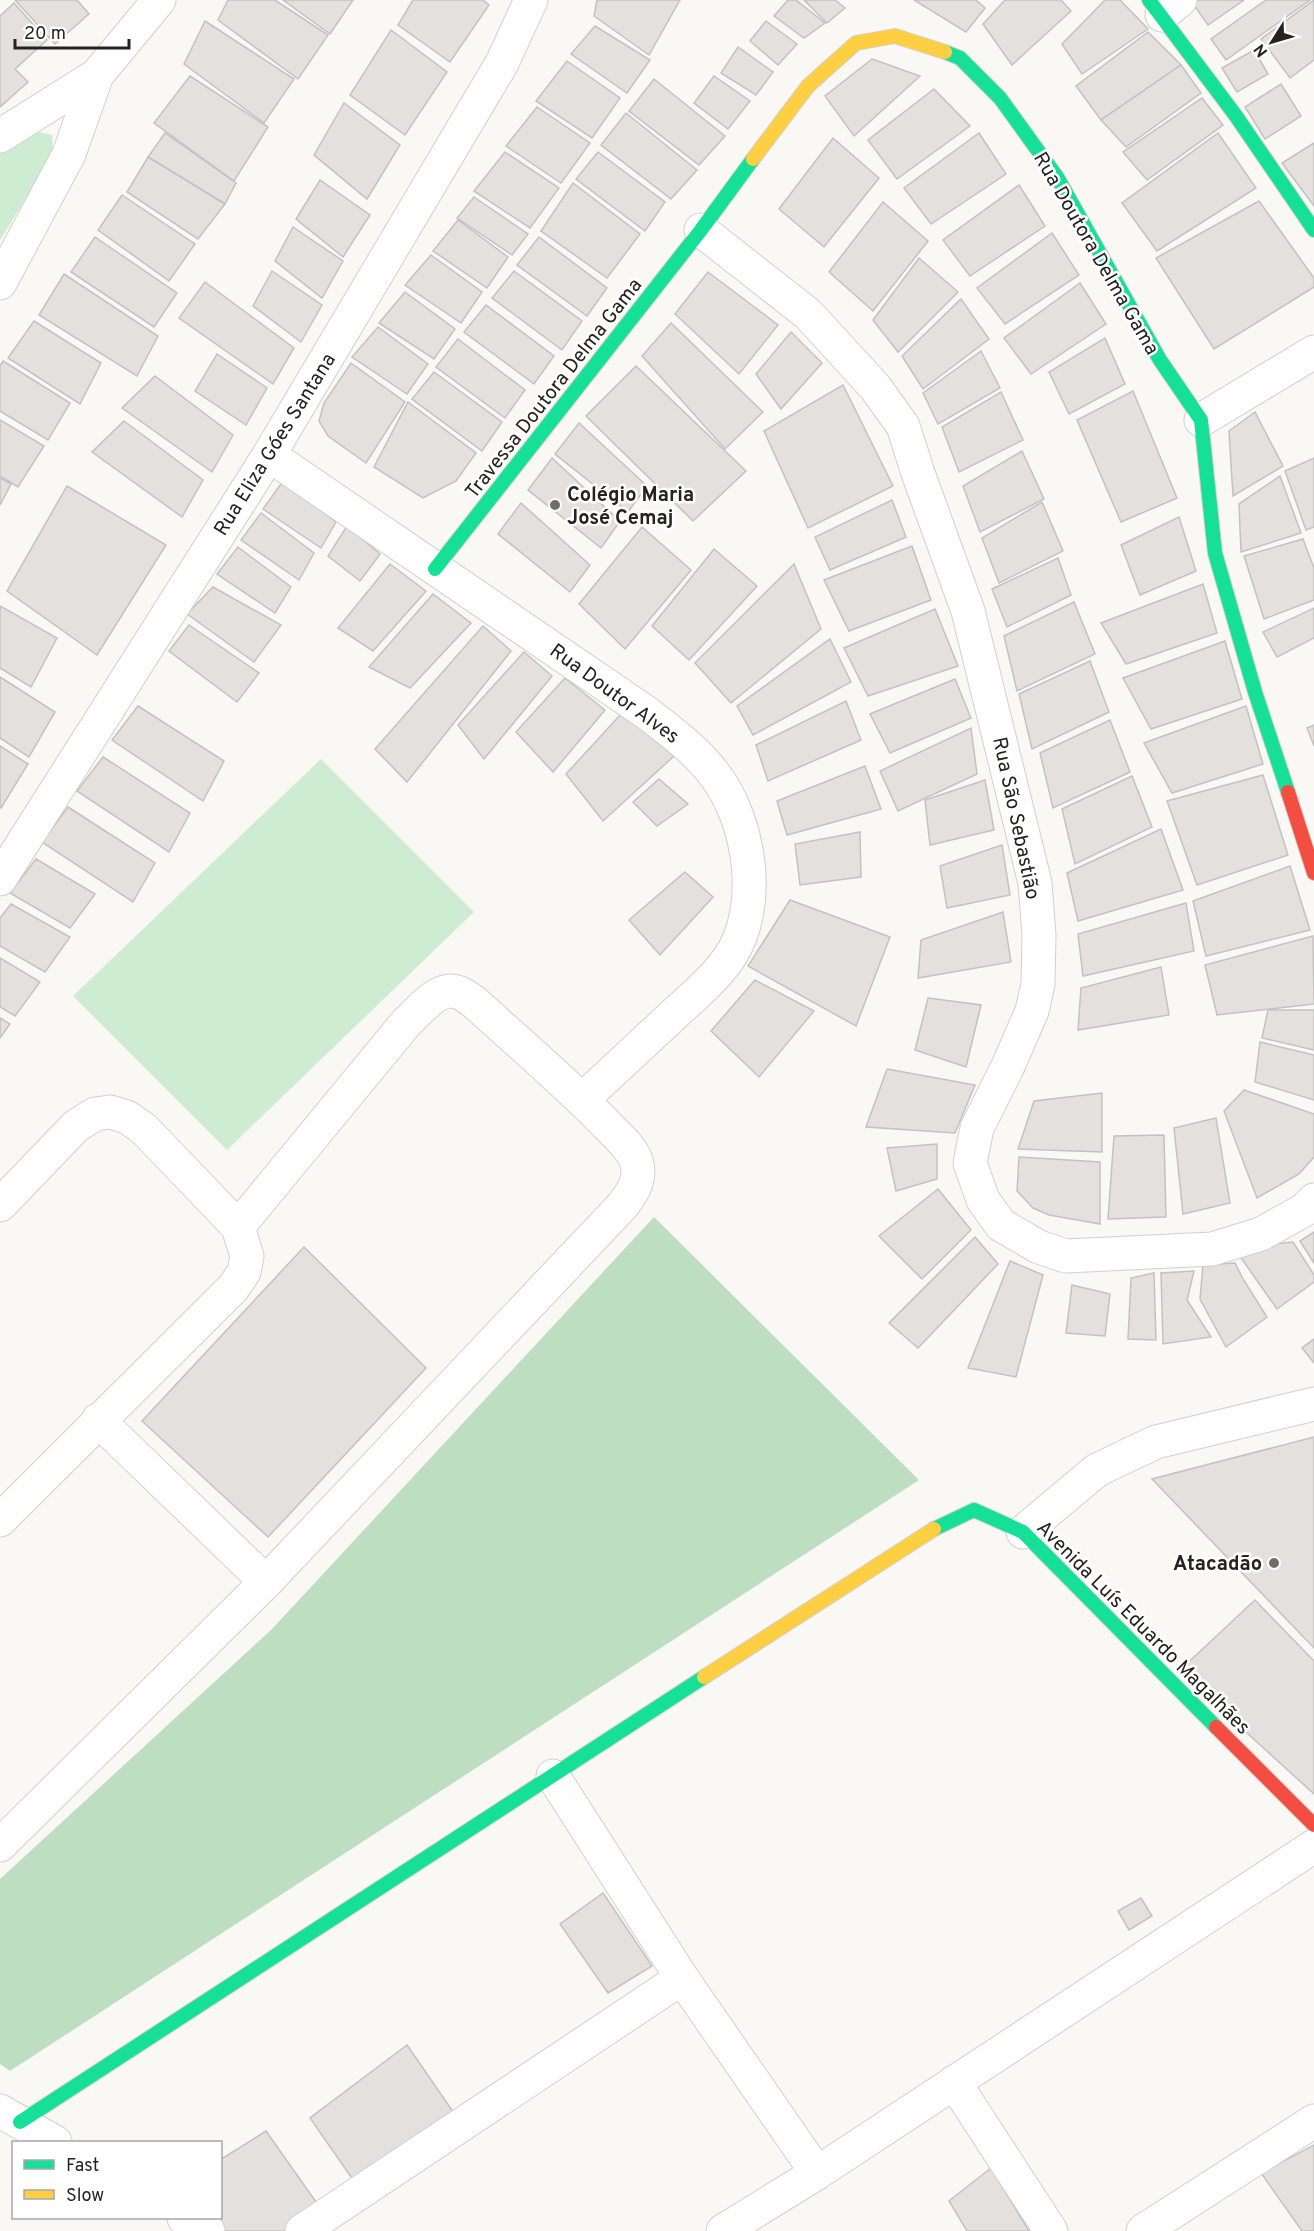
<svg xmlns="http://www.w3.org/2000/svg" width="1314" height="2231" font-family="Overpass,sans-serif">
<style>
.green{fill:#cdecd1}
.forest{fill:#bedec2}
.building{fill:#e3e0de;stroke:#c4c2c0;stroke-width:1.5}
.lines{fill:none;stroke-linecap:round;stroke-linejoin:round}
.street-casing{stroke:#d2d0ce;stroke-width:35}
.fast-casing{stroke:#d2d0ce;stroke-width:16}
.slow-casing{stroke:#d2d0ce;stroke-width:16}
.jam-casing{stroke:#d2d0ce;stroke-width:16}
.street{stroke:#fefefe;stroke-width:33}
.fast{stroke:#16e098;stroke-width:14}
.slow{stroke:#ffcf43;stroke-width:14}
.jam{stroke:#f24e42;stroke-width:14}
.poi-dot{fill:#706e6b;stroke:#fff;stroke-width:2}
.labels{text-anchor:middle;stroke-width:5;stroke-linejoin:round;paint-order:stroke}
.street-label{font-size:20px;fill:#252321;stroke:#fff}
.poi-label{font-size:20px;font-weight:bold;fill:#252321;stroke:#fff;text-anchor:start}
</style>
<rect width="100%" height="100%" fill="#faf8f5"/>
<g class="green">
<path d="M28,130L52,135L53,154L0,240V153Z"/>
<path d="M321,759L474,912L227,1150L73,996Z"/>
</g>
<path class="forest" d="M654,1217L919,1480L10,2071L0,2064V1879L272,1629Z"/>
<g class="building">
<path d="M15,0H77L89,14L55,44Z"/>
<path d="M228,0H275L328,35L298,79L218,20Z"/>
<path d="M283,0H353L330,34Z"/>
<path d="M413,0H483L489,5L450,62L398,25Z"/>
<path d="M597,0H680L649,55L594,16Z"/>
<path d="M788,0H796L825,23L804,38L774,16Z"/>
<path d="M804,0H835L845,8L827,23Z"/>
<path d="M914,0H976L985,8L966,32Z"/>
<path d="M1005,0H1061L1071,11L1012,65L983,24Z"/>
<path d="M1105,0H1120L1148,29L1082,74L1062,44Z"/>
<path d="M1193,0H1244L1208,25L1191,1Z"/>
<path d="M1266,0H1310L1226,60L1211,39Z"/>
<path d="M1314,0V60L1290,78L1261,39Z"/>
<path d="M14,3L47,40L15,69L28,82L0,107V16Z"/>
<path d="M205,21L294,79L264,123L184,64Z"/>
<path d="M766,21L797,44L778,65L750,41Z"/>
<path d="M595,26L650,60L627,93L571,54Z"/>
<path d="M391,30L447,72L405,135L350,95Z"/>
<path d="M1148,32L1181,65L1101,120L1076,86Z"/>
<path d="M738,47L773,72L756,95L721,73Z"/>
<path d="M1254,50L1268,74L1237,92L1222,68Z"/>
<path d="M872,59L920,76L854,136L825,96Z"/>
<path d="M567,61L620,98L592,138L536,101Z"/>
<path d="M1181,65L1201,93L1126,147L1101,120Z"/>
<path d="M190,76L268,127L234,181L154,123Z"/>
<path d="M714,76L750,101L728,129L694,103Z"/>
<path d="M654,79L725,136L699,165L629,111Z"/>
<path d="M1281,84L1301,116L1265,139L1245,107Z"/>
<path d="M934,89L970,126L897,179L868,140Z"/>
<path d="M1202,98L1223,125L1147,180L1123,152Z"/>
<path d="M344,103L400,145L367,199L314,155Z"/>
<path d="M537,107L590,143L561,183L506,146Z"/>
<path d="M626,113L697,170L671,199L601,145Z"/>
<path d="M165,133L236,183L225,204L148,157Z"/>
<path d="M979,133L1006,174L931,224L904,188Z"/>
<path d="M1218,133L1256,188L1157,251L1122,203Z"/>
<path d="M833,138L879,178L824,247L779,209Z"/>
<path d="M1314,143V206L1282,163Z"/>
<path d="M505,152L559,188L530,228L474,191Z"/>
<path d="M598,152L665,202L645,231L576,179Z"/>
<path d="M148,157L225,204L198,239L127,192Z"/>
<path d="M320,180L370,215L343,257L296,219Z"/>
<path d="M573,183L640,234L607,278L541,231Z"/>
<path d="M1019,185L1045,226L970,276L943,240Z"/>
<path d="M122,195L195,244L169,281L98,230Z"/>
<path d="M474,197L528,234L512,255L457,218Z"/>
<path d="M1259,201L1314,278V287L1214,349L1156,258Z"/>
<path d="M883,202L928,241L873,311L829,272Z"/>
<path d="M458,220L508,257L487,288L433,251Z"/>
<path d="M293,227L343,261L322,298L275,261Z"/>
<path d="M1052,233L1079,275L1005,324L977,288Z"/>
<path d="M95,237L177,293L154,327L71,272Z"/>
<path d="M539,237L607,288L587,316L517,265Z"/>
<path d="M431,255L482,292L461,323L405,285Z"/>
<path d="M919,258L958,292L898,352L873,320Z"/>
<path d="M272,271L322,305L301,342L253,306Z"/>
<path d="M514,271L582,321L562,350L492,298Z"/>
<path d="M708,272L778,325L739,374L675,314Z"/>
<path d="M64,274L158,336L137,376L39,315Z"/>
<path d="M205,282L294,348L273,384L179,318Z"/>
<path d="M1080,283L1106,324L1031,374L1004,338Z"/>
<path d="M405,292L455,329L434,359L379,323Z"/>
<path d="M961,299L989,339L923,389L902,356Z"/>
<path d="M486,305L554,356L534,384L464,332Z"/>
<path d="M34,321L101,363L80,404L8,358Z"/>
<path d="M671,323L763,412L725,449L642,356Z"/>
<path d="M378,327L428,364L407,394L352,357Z"/>
<path d="M791,332L822,363L781,409L756,374Z"/>
<path d="M1105,338L1125,384L1069,414L1049,372Z"/>
<path d="M458,339L525,390L505,418L436,367Z"/>
<path d="M981,351L1000,388L938,424L923,393Z"/>
<path d="M217,354L267,388L246,425L195,391Z"/>
<path d="M3,361L70,403L48,440L0,411V366Z"/>
<path d="M351,363L405,402L366,463L328,436L319,421L324,403Z"/>
<path d="M636,366L746,471L693,521L586,416Z"/>
<path d="M434,372L502,422L482,451L412,399Z"/>
<path d="M155,376L233,435L212,472L122,408Z"/>
<path d="M843,385L893,486L808,528L764,431Z"/>
<path d="M1133,391L1177,498L1121,522L1077,420Z"/>
<path d="M1001,392L1023,440L959,472L942,427Z"/>
<path d="M408,402L476,453L456,481L423,498L374,467Z"/>
<path d="M1255,412L1283,466L1233,496L1229,431Z"/>
<path d="M0,420L44,446L18,487L0,476Z"/>
<path d="M124,421L203,480L182,517L92,452Z"/>
<path d="M579,423L647,486L628,512L555,454Z"/>
<path d="M1022,451L1044,499L980,532L963,486Z"/>
<path d="M552,458L620,521L601,548L528,490Z"/>
<path d="M1314,458V527L1306,530L1285,471Z"/>
<path d="M1280,476L1301,533L1241,552L1239,504Z"/>
<path d="M0,478L11,484L0,505Z"/>
<path d="M283,481L336,522L321,548L263,509Z"/>
<path d="M67,486L166,545L97,655L7,591Z"/>
<path d="M892,500L906,537L830,570L815,537Z"/>
<path d="M1042,502L1063,551L999,583L982,538Z"/>
<path d="M521,503L590,565L570,592L498,534Z"/>
<path d="M261,513L314,553L299,580L241,540Z"/>
<path d="M1179,517L1196,571L1140,595L1121,545Z"/>
<path d="M347,526L380,554L360,581L328,556Z"/>
<path d="M642,527L691,570L625,649L579,604Z"/>
<path d="M1303,539L1314,568V600L1264,619L1244,556Z"/>
<path d="M912,546L931,600L849,631L824,580Z"/>
<path d="M238,547L291,587L275,613L217,574Z"/>
<path d="M714,549L757,586L689,660L652,626Z"/>
<path d="M1058,558L1071,595L1007,627L992,589Z"/>
<path d="M390,564L426,591L373,651L338,628Z"/>
<path d="M794,564L821,629L731,703L695,663Z"/>
<path d="M1203,584L1217,633L1126,664L1101,623Z"/>
<path d="M213,587L281,625L254,662L187,614Z"/>
<path d="M433,594L471,623L410,688L369,667Z"/>
<path d="M1074,602L1095,654L1017,691L1004,636Z"/>
<path d="M0,606L57,638L31,687L0,668Z"/>
<path d="M1314,608V638L1277,657L1263,632Z"/>
<path d="M935,609L958,666L868,696L844,648Z"/>
<path d="M189,625L259,673L237,702L169,651Z"/>
<path d="M483,626L511,651L407,782L375,749Z"/>
<path d="M830,639L851,682L753,735L737,706Z"/>
<path d="M1225,641L1242,699L1151,729L1123,678Z"/>
<path d="M524,652L552,676L484,759L458,725Z"/>
<path d="M1090,661L1109,712L1032,749L1019,694Z"/>
<path d="M0,677L55,712L29,757L0,738Z"/>
<path d="M565,678L605,710L553,772L516,732Z"/>
<path d="M955,679L971,718L890,753L870,714Z"/>
<path d="M846,701L861,740L768,781L756,745Z"/>
<path d="M138,706L224,761L203,801L112,740Z"/>
<path d="M1246,706L1263,764L1172,793L1144,743Z"/>
<path d="M622,713L674,756L603,821L566,774Z"/>
<path d="M1110,720L1130,772L1053,808L1040,753Z"/>
<path d="M1314,725V746L1307,728Z"/>
<path d="M971,728L977,774L898,811L880,771Z"/>
<path d="M0,746L28,764L1,808L0,807Z"/>
<path d="M103,757L190,813L169,852L77,791Z"/>
<path d="M865,766L881,809L787,835L777,801Z"/>
<path d="M1263,775L1288,855L1197,885L1167,801Z"/>
<path d="M1132,776L1152,827L1075,864L1062,809Z"/>
<path d="M659,779L688,804L657,826L633,802Z"/>
<path d="M985,780L994,830L930,845L925,800Z"/>
<path d="M68,807L155,863L133,902L42,842Z"/>
<path d="M1161,829L1183,890L1078,921L1067,873Z"/>
<path d="M860,832L861,877L800,885L795,844Z"/>
<path d="M1002,845L1010,895L947,908L940,866Z"/>
<path d="M36,859L95,894L70,928L10,893Z"/>
<path d="M1290,866L1310,930L1206,956L1193,901Z"/>
<path d="M685,872L713,897L660,955L629,920Z"/>
<path d="M790,900L890,937L856,1026L748,966Z"/>
<path d="M1186,903L1194,951L1083,976L1078,934Z"/>
<path d="M11,904L70,937L45,972L0,946V918Z"/>
<path d="M1003,912L1011,962L918,978L921,940Z"/>
<path d="M1313,936L1314,1004L1217,1015L1205,965Z"/>
<path d="M0,958L40,982L15,1016L0,1007Z"/>
<path d="M1161,967L1169,1015L1078,1030L1081,988Z"/>
<path d="M755,980L814,1011L759,1077L711,1031Z"/>
<path d="M928,998L981,1005L966,1067L915,1050Z"/>
<path d="M1268,1010H1314V1050L1262,1038Z"/>
<path d="M0,1018L10,1024L0,1038Z"/>
<path d="M1260,1042L1314,1055V1100L1255,1082Z"/>
<path d="M887,1069L975,1085L955,1133L866,1127Z"/>
<path d="M1244,1090L1314,1114V1157L1299,1174L1257,1198L1224,1111Z"/>
<path d="M1102,1093V1152L1018,1149L1034,1101Z"/>
<path d="M1216,1118L1230,1203L1183,1214L1174,1128Z"/>
<path d="M1164,1135L1166,1217L1108,1219L1114,1136Z"/>
<path d="M937,1144V1179L896,1191L887,1148Z"/>
<path d="M1019,1157L1100,1162V1224L1049,1215L1033,1208L1017,1191Z"/>
<path d="M938,1189L971,1230L922,1279L879,1236Z"/>
<path d="M1314,1232V1263L1300,1241Z"/>
<path d="M975,1237L998,1264L918,1348L889,1323Z"/>
<path d="M1293,1242L1314,1275V1282L1277,1309L1239,1255L1248,1247Z"/>
<path d="M304,1247L426,1368L268,1537L142,1421Z"/>
<path d="M1010,1261L1043,1275L1016,1377L968,1368Z"/>
<path d="M1235,1263L1243,1279L1267,1317L1226,1347L1200,1299L1203,1265Z"/>
<path d="M1194,1271L1187,1300L1211,1337L1163,1344L1161,1273Z"/>
<path d="M1154,1273L1156,1340L1128,1339L1131,1278Z"/>
<path d="M1072,1285L1110,1294L1105,1336L1066,1333Z"/>
<path d="M1314,1339V1363L1302,1348Z"/>
<path d="M1314,1437V1648L1152,1479Z"/>
<path d="M1255,1600L1314,1661V1794L1179,1671Z"/>
<path d="M603,1893L652,1966L608,1993L560,1924Z"/>
<path d="M1141,1898L1152,1916L1129,1930L1118,1911Z"/>
<path d="M407,2045L454,2113L358,2187L310,2118Z"/>
<path d="M266,2131L321,2209L288,2231H219L196,2218H220V2160Z"/>
<path d="M1314,2145V2231H1302L1261,2173Z"/>
<path d="M991,2168L1029,2231H967L949,2201Z"/>
</g>
<g class="lines">
<g class="street-casing">
<g id="street">
<path d="M1162,15L1180,0"/>
<path d="M0,136L97,75L159,0"/>
<path d="M701,230L808,314L875,387L903,426L918,473L968,611L1035,883L1039,935L1038,984L1032,1011L1008,1066L977,1128L970,1163L983,1200L1001,1225L1039,1247L1066,1256L1212,1249L1261,1234L1304,1210L1314,1200"/>
<path d="M0,283L69,154L97,75"/>
<path d="M1201,420L1314,352"/>
<path d="M269,455L647,713C670,731 696,750 714,774C750,820 764,907 729,958C713,981 689,1000 669,1019C640,1046 611,1073 582,1100"/>
<path d="M0,879L269,455L502,63L531,0"/>
<path d="M0,1205L76,1126L95,1114L110,1112L127,1117L144,1129L238,1227L247,1256L244,1272L233,1288L0,1520"/>
<path d="M98,1420L266,1582"/>
<path d="M1023,1532L1097,1470L1156,1442L1314,1404"/>
<path d="M553,1776L682,1978L817,2173"/>
<path d="M0,1845L266,1582L623,1205C632,1193 641,1180 637,1164C634,1149 616,1135 606,1124C564,1081 518,1042 474,1002C469,999 463,993 457,992C438,986 419,1011 406,1023L238,1227"/>
<path d="M954,2082L1051,2231"/>
<path d="M0,2111L55,2142"/>
<path d="M184,2218L208,2231"/>
<path d="M302,2231L682,1978"/>
<path d="M723,2231L817,2173L1314,1846"/>
<path d="M1143,2231L1314,2121"/>
</g>
</g>
<g class="fast-casing">
<g id="fast">
<path d="M1149,0L1236,116L1314,230"/>
<path d="M945,52L960,58L1000,98L1057,177L1160,360L1201,420L1215,553L1255,692L1288,792"/>
<path d="M435,569L701,230L753,159"/>
<path d="M934,1529L974,1510L1023,1532L1216,1727"/>
<path d="M20,2122L704,1677"/>
</g>
</g>
<g class="slow-casing">
<g id="slow">
<path d="M753,159L808,86L856,43L895,36L945,52"/>
<path d="M704,1677L934,1529"/>
</g>
</g>
<g class="jam-casing">
<g id="jam">
<path d="M1288,792L1314,873"/>
<path d="M1216,1727L1314,1825"/>
</g>
</g>
<use href="#street" class="street"/>
<use href="#fast" class="fast"/>
<use href="#slow" class="slow"/>
<use href="#jam" class="jam"/>
</g>
<g class="poi-dot">
<circle cx="555" cy="505" r="6"/>
<circle cx="1274" cy="1563" r="6"/>
</g>
<g class="labels">
<g class="street-label">
<text transform="translate(1097 253) rotate(60)" y="7">Rua Doutora Delma Gama</text>
<text transform="translate(553 388) rotate(-52)" y="7">Travessa Doutora Delma Gama</text>
<text transform="translate(274 444) rotate(-58)" y="7">Rua Eliza Góes Santana</text>
<text transform="translate(615 693) rotate(36)" y="7">Rua Doutor Alves</text>
<text transform="translate(1017 818) rotate(78)" y="7">Rua São Sebastião</text>
<text transform="translate(1144 1627) rotate(45)" y="7">Avenida Luís Eduardo Magalhães</text>
</g>
<g class="poi-label">
<text x="567" y="501">Colégio Maria<tspan x="567" dy="23">José Cemaj</tspan></text>
<text x="1262" y="1570" text-anchor="end">Atacadão</text>
</g>
</g>
<rect x="12" y="2141" width="210" height="78" fill="#ffffff" stroke="#a8a7a6" stroke-width="1.5"/>
<rect x="24" y="2160" width="30" height="9" fill="#16e098" stroke="#a8a7a6" stroke-width="1.5"/>
<text x="66" y="2171" font-size="18" fill="#252321">Fast</text>
<rect x="24" y="2190" width="30" height="9" fill="#ffcf43" stroke="#a8a7a6" stroke-width="1.5"/>
<text x="66" y="2201" font-size="18" fill="#252321">Slow</text>
<g transform="translate(1272 42) rotate(233)" stroke="#ffffff" stroke-width="4.5" paint-order="stroke">
<path d="M0-4.5L10 22L0 15L-10 22Z" fill="#252321"/>
<text y="-9" font-size="16" font-weight="bold" text-anchor="middle" fill="#252321">N</text>
</g>
<path d="M15 39v9h114v-9" fill="none" stroke="#252321" stroke-width="3"/>
<text x="24" y="39" font-size="18" fill="#252321" stroke="#ffffff" stroke-width="4.5" paint-order="stroke">20 m</text>
</svg>
